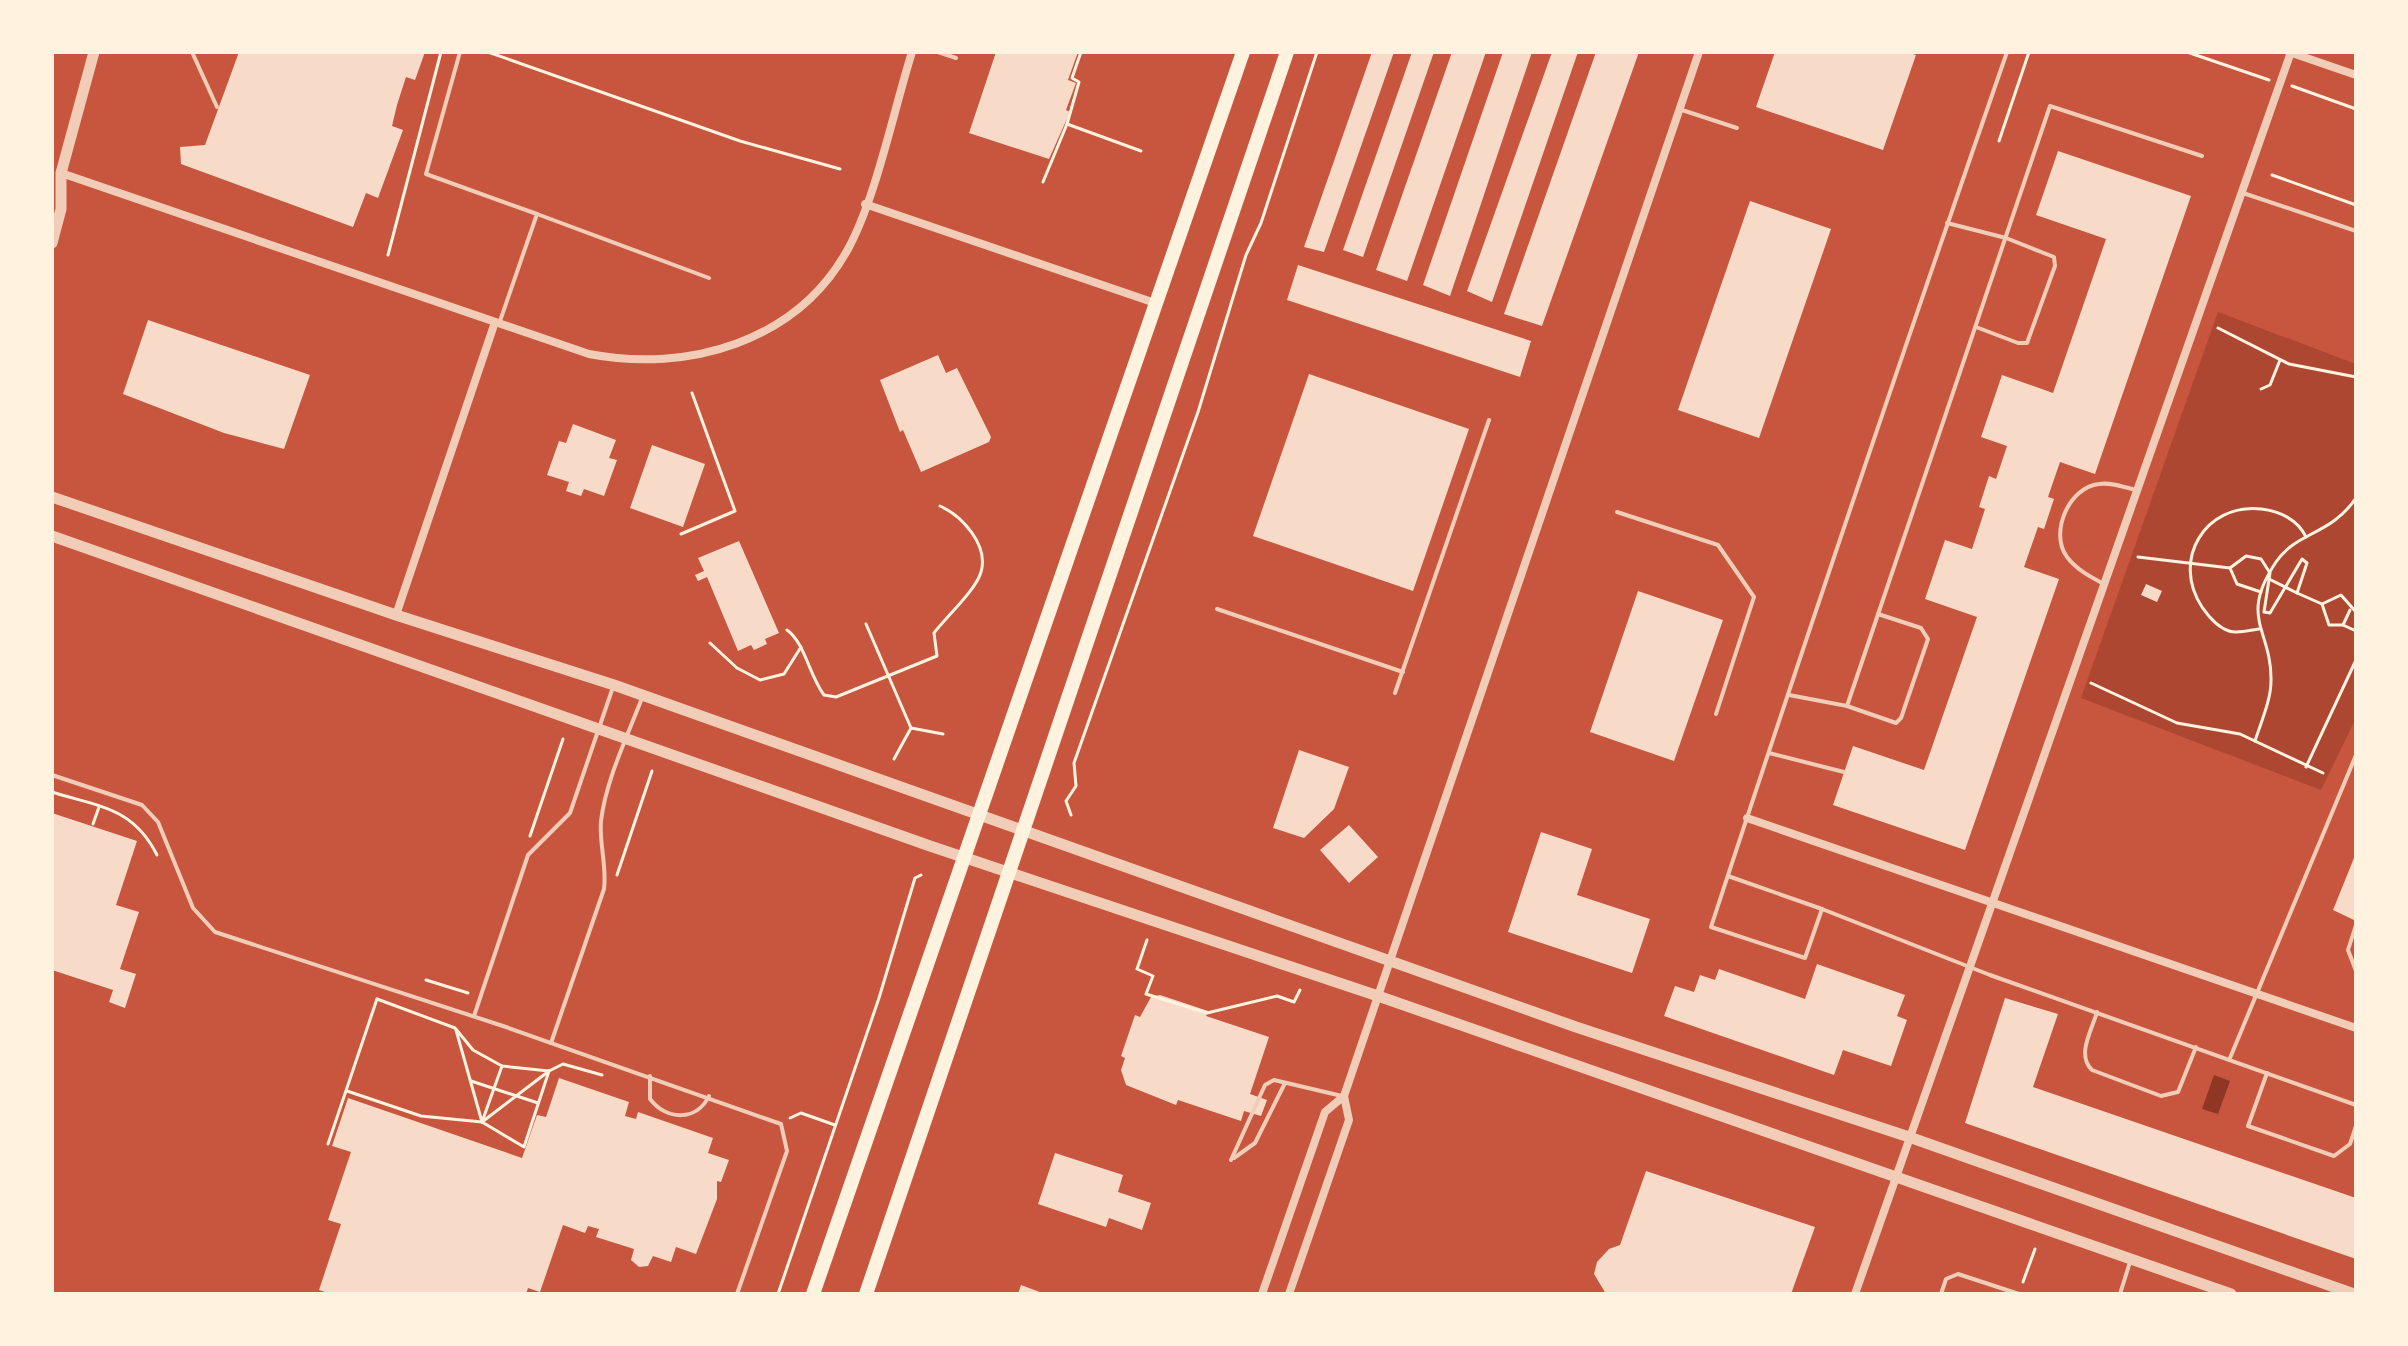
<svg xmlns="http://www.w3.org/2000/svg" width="2408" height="1346" font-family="'Open Sans',sans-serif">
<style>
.green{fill:#ae4732}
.water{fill:#8f3625}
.building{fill:#f7dbc8}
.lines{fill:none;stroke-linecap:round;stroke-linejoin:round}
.path{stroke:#fff3e0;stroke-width:3}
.service{stroke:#f1ccb7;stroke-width:4}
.minor{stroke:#f1ccb7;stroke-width:8}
.tertiary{stroke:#f1ccb7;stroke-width:11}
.trunk{stroke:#fff3e0;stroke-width:14}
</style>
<rect width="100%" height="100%" fill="#c8553d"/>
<path class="green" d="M2218,312L2356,364V718L2321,790L2081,698Z"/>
<path class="water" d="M2214,1075L2230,1081L2218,1114L2202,1109Z"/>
<g class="building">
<path d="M239,52H425L415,80L406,77L397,105L392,126L403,130L378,198L366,193L353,227L181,164L180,147L205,145Z"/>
<path d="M996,52H1078L1068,80L1076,83L1066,110L1070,112L1049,159L969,133Z"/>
<path d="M1372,52H1394L1324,252L1304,247Z"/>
<path d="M1412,52H1434L1363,257L1343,250Z"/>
<path d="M1452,52H1486L1407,281L1376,270Z"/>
<path d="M1503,52H1532L1450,296L1423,285Z"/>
<path d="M1552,52H1578L1492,302L1467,291Z"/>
<path d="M1596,52H1639L1542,326L1504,314Z"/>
<path d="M1775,52H1906L1916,55L1883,150L1756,107Z"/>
<path d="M2058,151L2191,196L2095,474L2060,462L2048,497L2054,499L2044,529L2038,527L2024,567L2059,579L1965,850L1833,805L1853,746L1924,770L1977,617L1925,599L1945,540L1972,549L1985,509L1979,507L1989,476L1996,479L2007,446L1981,437L2002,375L2053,393L2106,239L2036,215Z"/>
<path d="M1750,201L1831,229L1759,438L1678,410Z"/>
<path d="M1298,265L1531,341L1520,377L1287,300Z"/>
<path d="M148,320L310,375L284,449L224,433L123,394Z"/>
<path d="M938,355L946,373L957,368L991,437L989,442L921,472L903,430L900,432L880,380Z"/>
<path d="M1309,374L1469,429L1413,591L1253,536Z"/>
<path d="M573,424L616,440L609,458L617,460L604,496L584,489L581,496L566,491L569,482L547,475L559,441L566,443Z"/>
<path d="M652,445L705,464L683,527L630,508Z"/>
<path d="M739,541L779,633L765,639L767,644L754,650L751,645L738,651L707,577L698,581L695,575L704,571L698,558Z"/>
<path d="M2146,584L2162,591L2157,602L2141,595Z"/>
<path d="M1638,591L1723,620L1674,761L1590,732Z"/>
<path d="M1299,750L1349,767L1334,809L1304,838L1273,828Z"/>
<path d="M52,813L137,841L116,905L139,912L120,969L136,974L125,1008L109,1002L113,990L52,970Z"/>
<path d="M1349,825L1378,857L1349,883L1320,850Z"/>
<path d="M1541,832L1592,849L1577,895L1650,919L1632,973L1508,932Z"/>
<path d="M2356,853V921L2333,910Z"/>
<path d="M1817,964L1905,995L1897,1016L1907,1020L1891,1066L1843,1050L1834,1075L1664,1016L1675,986L1694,992L1700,975L1715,980L1719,969L1805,999Z"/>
<path d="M1160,995L1208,1011L1206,1016L1269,1037L1250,1094L1267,1100L1261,1116L1244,1111L1241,1121L1178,1100L1176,1105L1126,1085L1121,1070L1125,1058L1121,1056L1135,1015L1140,1017L1151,997Z"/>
<path d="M2005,998L2058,1014L2033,1087L2356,1198V1259L1965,1123Z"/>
<path d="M559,1078L629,1102L625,1116L636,1119L638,1112L713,1138L708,1153L729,1160L721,1182L717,1181V1199L696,1254L676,1247L671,1262L653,1256L648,1266L639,1267L631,1260L634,1249L596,1237L599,1229L588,1226L585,1233L563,1225L540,1292L528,1288L526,1294H331L319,1290L341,1224L328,1220L351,1152L332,1146L348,1098L522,1158L537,1115L546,1117Z"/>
<path d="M1055,1153L1123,1175L1118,1192L1151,1203L1142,1230L1109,1218L1106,1227L1038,1204Z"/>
<path d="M1646,1171L1815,1227L1791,1294H1606L1594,1274L1597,1262L1609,1249L1620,1245Z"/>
<path d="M1021,1285L1045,1294H1018Z"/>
</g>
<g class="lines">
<g class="path">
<path d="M488,52L740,141L840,169"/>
<path d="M1081,52L1072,78L1079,82L1067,124L1141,151"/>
<path d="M2187,52L2269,80"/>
<path d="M2292,86L2356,109"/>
<path d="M1999,141L2029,52"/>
<path d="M2272,175L2356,205"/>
<path d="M1043,182L1067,124"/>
<path d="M388,255L441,52"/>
<path d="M2218,328L2289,364L2356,377"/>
<path d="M2261,389L2270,385L2280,360"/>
<path d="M681,534L735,511L692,393"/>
<path d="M2138,557L2230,568L2237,584L2261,592"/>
<path d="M2230,568L2246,556L2261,559L2270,573L2264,612L2270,613L2302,559L2307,563L2297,593L2322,604L2341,595L2356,612"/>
<path d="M2269,579L2297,593"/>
<path d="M2322,604L2329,625H2343L2356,631"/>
<path d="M866,624L911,728"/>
<path d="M2343,625L2350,610"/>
<path d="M2259,629C2250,630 2238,634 2229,631C2217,627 2209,617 2202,607C2171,560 2205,503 2261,509C2280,511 2298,520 2306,537"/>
<path d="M787,630C805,643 809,675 824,695L836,697L937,656L934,633C946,617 976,590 981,572C989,545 962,516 940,506"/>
<path d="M710,643L737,668L760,680L784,674L801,647"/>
<path d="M2091,683L2177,723L2240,734L2323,773"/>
<path d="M2255,741C2261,722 2271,700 2271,681C2272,629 2238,619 2276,562C2297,531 2330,536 2356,498"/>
<path d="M894,759L911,728L943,734"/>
<path d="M2306,767L2356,660"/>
<path d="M52,792C99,807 133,807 157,855"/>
<path d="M1071,815L1066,801L1076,786L1074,763L1198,412L1246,255L1261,223L1317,52"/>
<path d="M93,824L99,807"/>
<path d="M530,836L563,739"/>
<path d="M617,875L652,771"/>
<path d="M1147,940L1137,969L1153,976L1146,994L1207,1013L1277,996L1294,1002L1300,990"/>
<path d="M426,980L468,993"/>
<path d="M377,999L455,1028L473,1050L502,1066L549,1071L563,1064L602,1075"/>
<path d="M456,1030L482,1122"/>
<path d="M471,1081L538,1103"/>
<path d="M347,1091L421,1116L482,1122L524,1147L549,1071"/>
<path d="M790,1118L801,1113L835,1125"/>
<path d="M482,1122L549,1071"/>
<path d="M482,1122L502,1066"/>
<path d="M328,1144L377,999"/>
<path d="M2023,1282L2035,1249"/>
<path d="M778,1294L879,998L915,878L921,875"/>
</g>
<g class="service">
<path d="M192,52L217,107"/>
<path d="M460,52L426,174L537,214L499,324"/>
<path d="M938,52L956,58"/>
<path d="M1679,109L1737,128"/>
<path d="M2243,193L2356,231"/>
<path d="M537,214L709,278"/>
<path d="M1947,223L2006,238L2054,257L2055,266L2027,343H2018L1976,327"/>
<path d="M1617,512L1718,545L1754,597L1716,714"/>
<path d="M2102,583C2089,576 2076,569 2067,557C2049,533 2069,487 2099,484C2111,482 2124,487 2136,490"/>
<path d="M1217,609L1403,672"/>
<path d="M1395,693L1489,420"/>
<path d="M1789,695L1847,706L2050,106L2202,156"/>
<path d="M1847,706L1896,723L1901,718L1928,639L1921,628L1878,614"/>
<path d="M1769,753L1844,772"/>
<path d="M52,775L142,805L158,822L193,908L215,932L503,1026L781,1124L787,1151L737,1294"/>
<path d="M1728,876L1822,909L1805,958L1711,927C1807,634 1906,343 2007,52"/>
<path d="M1822,909L1990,975L2356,1105"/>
<path d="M2356,925L2348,950L2356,971"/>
<path d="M2097,1012C2092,1030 2076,1055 2092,1070L2161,1096L2178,1092L2196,1047"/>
<path d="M474,1016L528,855L570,813L613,687"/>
<path d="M551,1043L604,889C607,865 599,844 601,821C606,780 627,737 642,698"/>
<path d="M2230,1058L2356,755"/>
<path d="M2267,1073L2248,1126L2334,1156L2350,1144L2356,1126"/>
<path d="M650,1076V1099C667,1121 697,1121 709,1096"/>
<path d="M1234,1158L1255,1143L1285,1083"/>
<path d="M1231,1160L1265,1085L1274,1080L1342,1096"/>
<path d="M1941,1294L1946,1279L1958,1274L2019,1294"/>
<path d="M2120,1294L2130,1262"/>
</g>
<g class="minor">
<path d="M2289,52L2356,75"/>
<path d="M61,173L589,354C688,373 797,342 848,249C876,198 894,109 912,52"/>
<path d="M865,204L1158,304"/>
<path d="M396,615L495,322"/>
<path d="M1747,818L2356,1028"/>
<path d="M1262,1294L1325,1112L1344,1096"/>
<path d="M1289,1294L1349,1120L1344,1096L1699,52"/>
<path d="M1855,1294L2291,52"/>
</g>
<g class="tertiary">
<path d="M52,243L61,209V173L94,52"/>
<path d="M52,497L396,615L614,685L1576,1027L1909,1137L2354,1294"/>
<path d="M52,536L930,846L1378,996L2231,1294"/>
</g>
<g class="trunk">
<path d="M813,1294L1243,52"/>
<path d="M866,1294L1287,52"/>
</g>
</g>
<rect width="2408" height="1346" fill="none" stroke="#fff3e0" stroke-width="108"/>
</svg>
